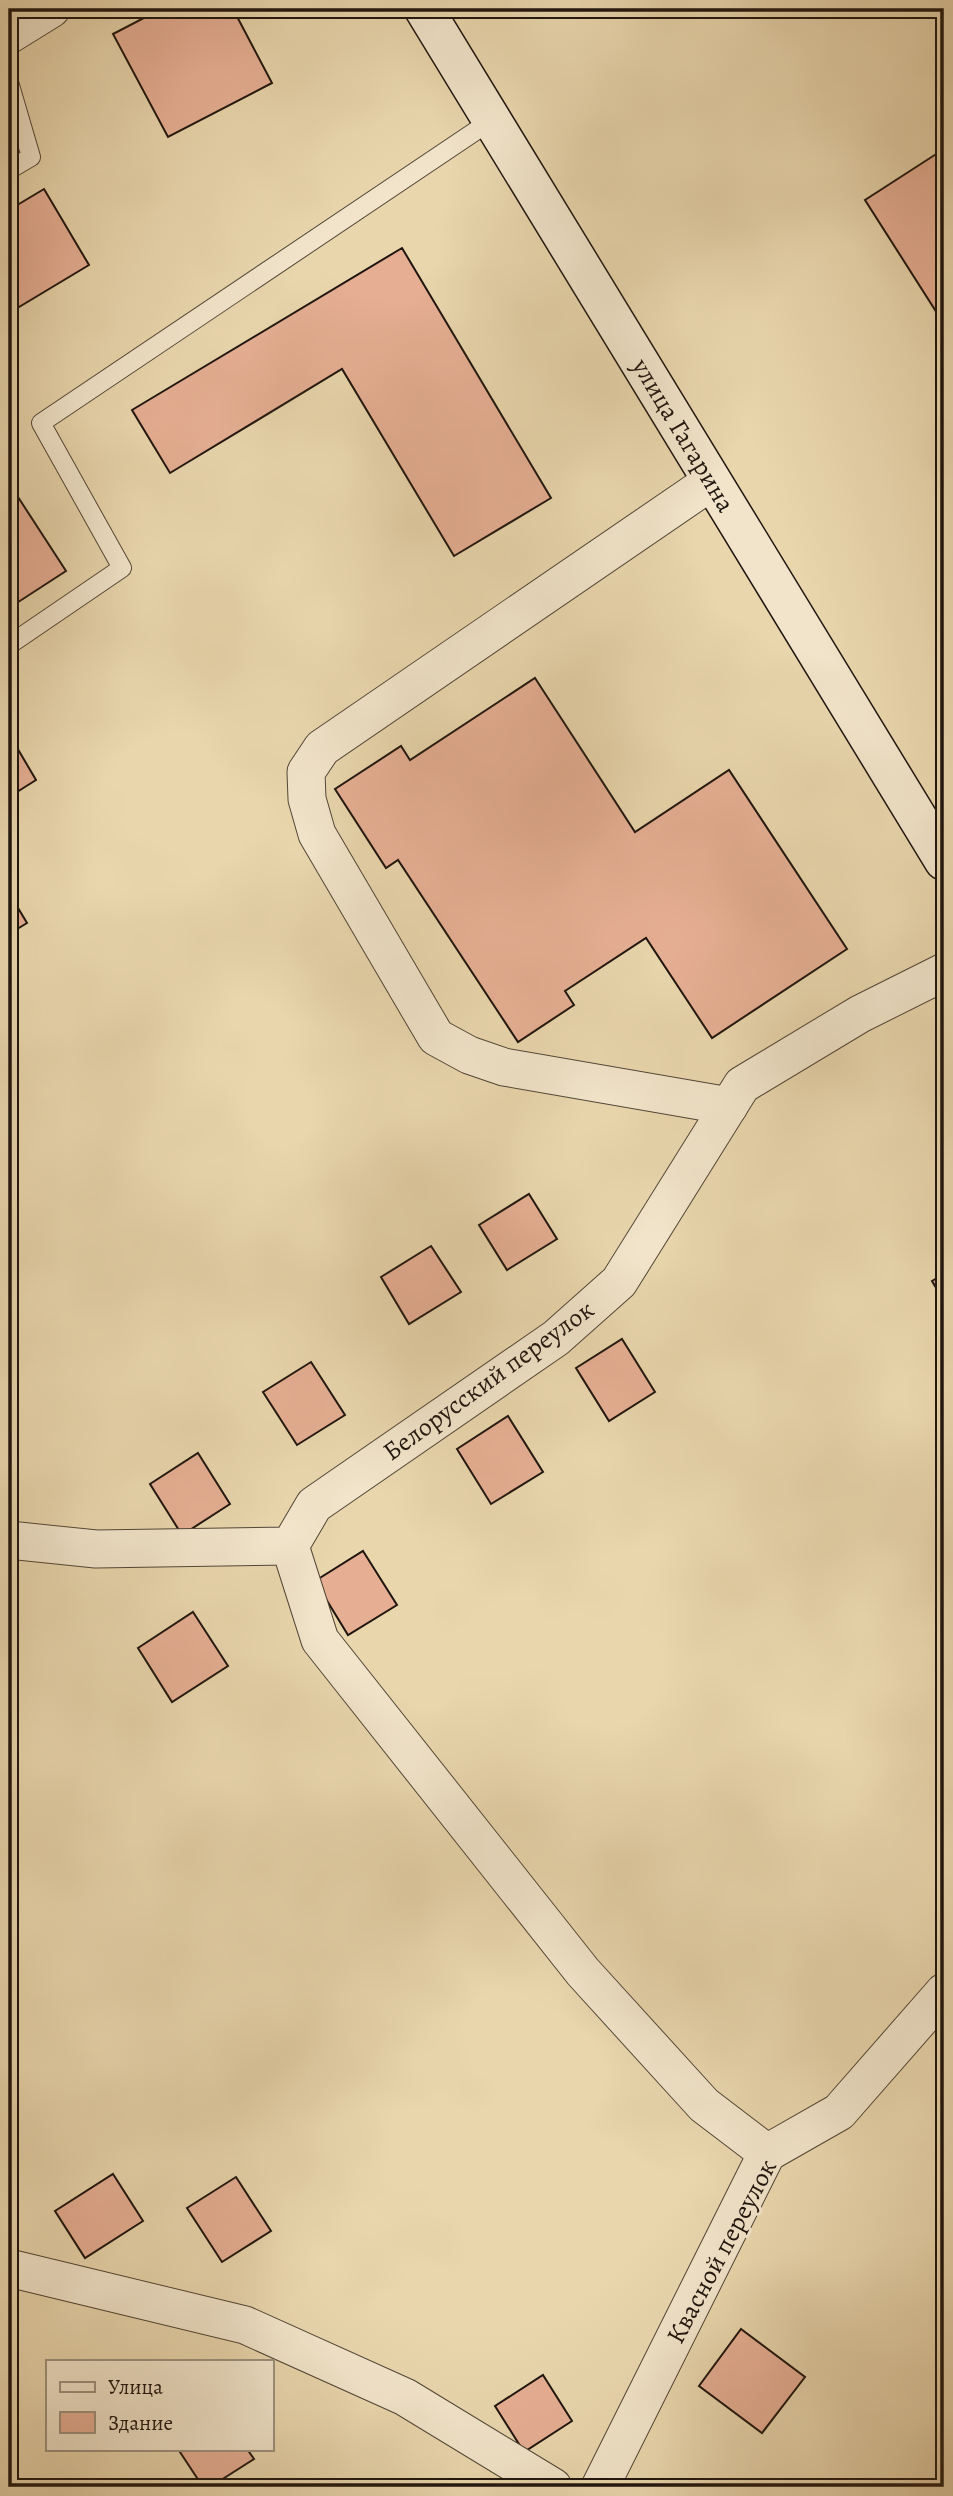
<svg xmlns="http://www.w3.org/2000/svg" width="953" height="2496" font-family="Alegreya,serif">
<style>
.building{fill:#e6af94;stroke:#20160f;stroke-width:2}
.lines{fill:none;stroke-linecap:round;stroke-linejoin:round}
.lane-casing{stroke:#524636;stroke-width:20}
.street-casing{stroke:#524636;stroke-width:39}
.secondary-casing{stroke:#20160f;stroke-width:41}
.lane{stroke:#f1e4ca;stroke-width:18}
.street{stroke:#f1e4ca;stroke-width:37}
.secondary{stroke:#f1e4ca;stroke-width:38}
.labels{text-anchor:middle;stroke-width:6;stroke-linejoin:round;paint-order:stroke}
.street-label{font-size:26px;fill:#20160f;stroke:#f1e4ca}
</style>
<rect width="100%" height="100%" fill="#e9d6ad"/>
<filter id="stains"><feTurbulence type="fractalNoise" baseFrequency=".00286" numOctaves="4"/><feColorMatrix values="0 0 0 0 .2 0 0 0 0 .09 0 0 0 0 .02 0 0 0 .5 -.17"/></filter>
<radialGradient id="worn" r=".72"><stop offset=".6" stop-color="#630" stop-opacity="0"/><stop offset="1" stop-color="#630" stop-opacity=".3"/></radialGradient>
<g class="building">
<path d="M161,9H233L272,83L168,137L113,34Z"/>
<path d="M944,149V324L865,200Z"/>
<path d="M44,189L89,265L9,313V210Z"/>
<path d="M402,248L551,498L454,556L342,369L170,473L132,410Z"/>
<path d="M18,497L66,571L9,608V503Z"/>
<path d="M535,678L635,832L729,770L847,949L712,1038L646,938L565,991L574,1005L518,1042L398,860L386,868L335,789L401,746L410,760Z"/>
<path d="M9,734L36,780L9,797Z"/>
<path d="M9,893L27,923L9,934Z"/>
<path d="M529,1194L557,1239L507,1270L479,1225Z"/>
<path d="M431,1246L461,1292L409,1324L381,1277Z"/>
<path d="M944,1274V1301L932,1281Z"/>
<path d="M622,1339L655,1392L609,1421L576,1368Z"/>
<path d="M311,1362L345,1415L297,1445L263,1392Z"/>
<path d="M508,1416L543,1472L491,1504L457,1449Z"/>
<path d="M198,1453L230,1504L182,1535L150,1484Z"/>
<path d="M363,1551L397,1605L348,1635L315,1581Z"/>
<path d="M193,1612L228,1666L172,1702L138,1648Z"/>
<path d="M113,2174L143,2221L85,2258L55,2211Z"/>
<path d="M236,2177L271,2231L222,2262L187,2208Z"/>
<path d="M741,2329L805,2377L762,2433L699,2386Z"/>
<path d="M543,2375L572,2421L524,2452L495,2406Z"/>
<path d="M178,2449H247L254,2459L210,2487H203Z"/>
</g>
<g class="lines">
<g class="lane-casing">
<g id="lane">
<path d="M9,82L31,157L9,170"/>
<path d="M9,645L122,568L41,423L492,120"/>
</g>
</g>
<g class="street-casing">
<g id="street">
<path d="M9,35L51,9"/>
<path d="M712,481L322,748L306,772L307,799L317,834L436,1037L469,1055L504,1067L729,1106"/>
<path d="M9,1540L96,1549L290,1546L314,1505L556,1338L619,1282L742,1085L860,1014L944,972"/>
<path d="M290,1546L320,1640L583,1972L704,2105L767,2153"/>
<path d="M9,2268L245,2325L405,2397L553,2487"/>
<path d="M600,2487L767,2153L839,2112L944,1992"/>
</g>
</g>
<g class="secondary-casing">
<path id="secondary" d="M424,9L944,861"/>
</g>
<use href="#lane" class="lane"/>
<use href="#street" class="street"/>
<use href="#secondary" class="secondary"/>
</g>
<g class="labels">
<g class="street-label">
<text transform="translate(684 435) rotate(59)" y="9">улица Гагарина</text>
<text transform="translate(488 1380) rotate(-36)" y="9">Белорусский переулок</text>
<text transform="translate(721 2251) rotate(-62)" y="9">Квасной переулок</text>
</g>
</g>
<rect width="953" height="2496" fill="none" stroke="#e9d6ad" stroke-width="35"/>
<rect x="10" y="10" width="932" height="2475" fill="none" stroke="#20160f" stroke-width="3.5"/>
<rect x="18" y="18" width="918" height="2461" fill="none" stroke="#20160f" stroke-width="2"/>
<rect x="46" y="2360" width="228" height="91" fill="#f1e4ca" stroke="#9d927f" stroke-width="2"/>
<rect x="60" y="2382" width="35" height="10" fill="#f1e4ca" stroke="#9d927f" stroke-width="2"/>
<text x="108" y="2394" font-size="21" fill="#20160f">Улица</text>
<rect x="60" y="2412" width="35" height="21" fill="#e6af94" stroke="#9d927f" stroke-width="2"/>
<text x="108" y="2430" font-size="21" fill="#20160f">Здание</text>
<rect width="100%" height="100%" filter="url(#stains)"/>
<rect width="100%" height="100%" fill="url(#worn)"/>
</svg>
